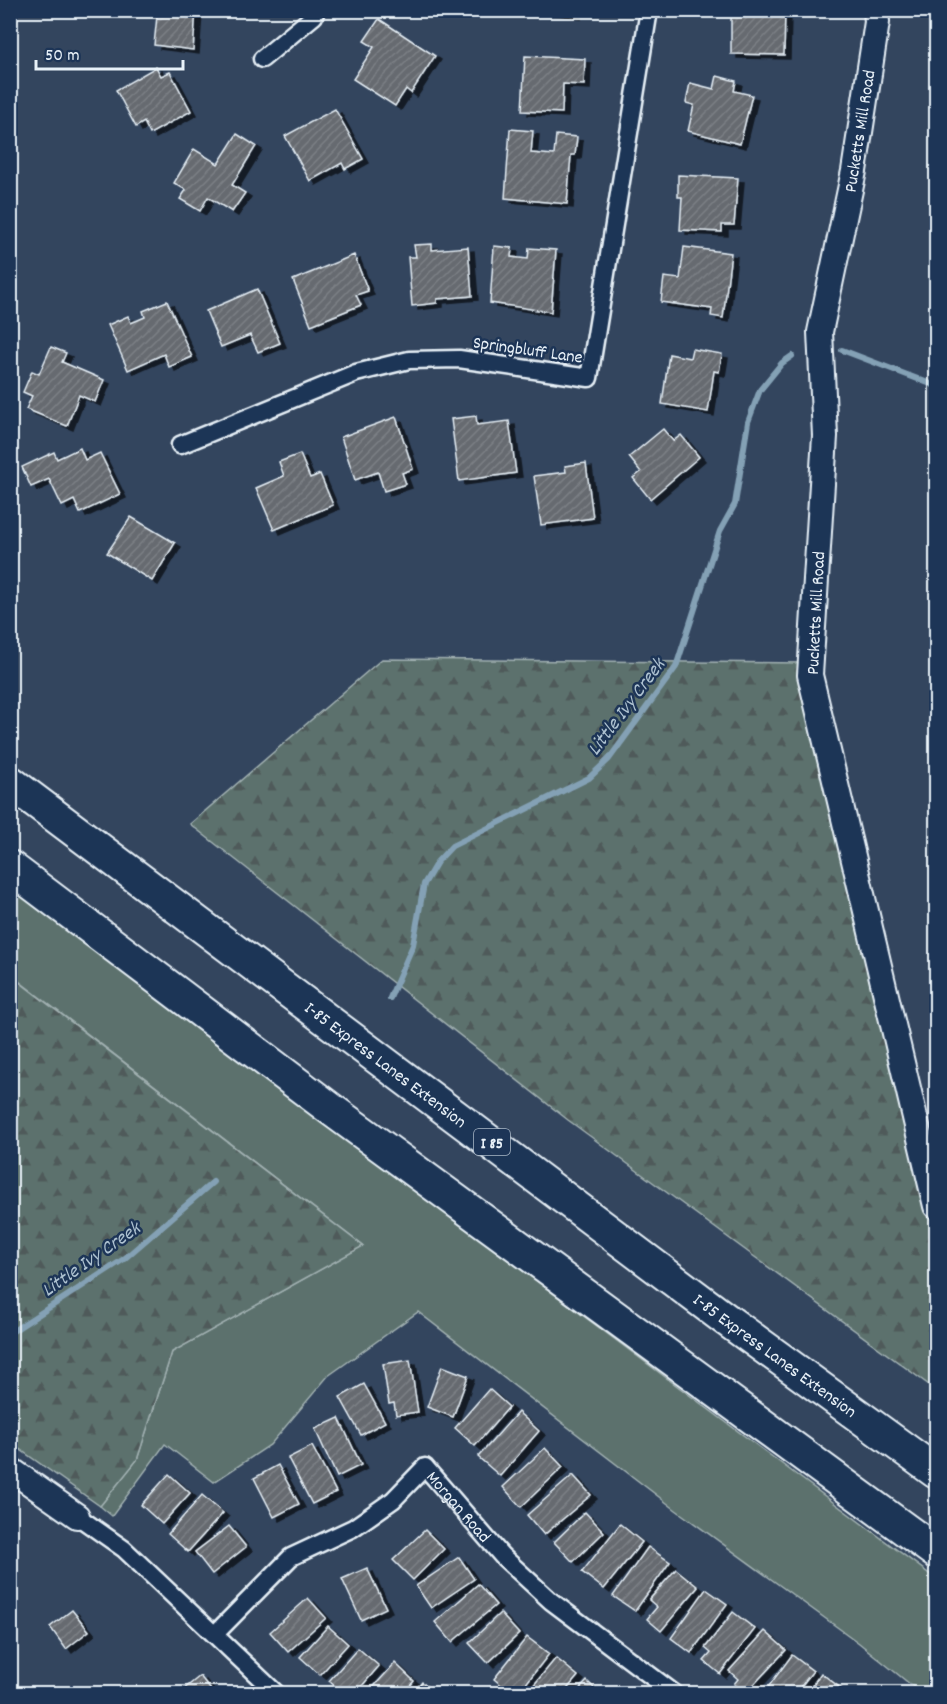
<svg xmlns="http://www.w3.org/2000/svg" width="947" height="1704" font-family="Dekko,sans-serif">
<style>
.grass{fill:#5b716d;stroke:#a2b1b2;stroke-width:1.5}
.forest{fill:url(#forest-firs);stroke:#a2b1b2;stroke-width:1.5}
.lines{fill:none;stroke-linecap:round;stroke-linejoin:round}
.stream{stroke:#84a1b5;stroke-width:6}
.building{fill:url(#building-hatch);stroke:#e8f1f8;stroke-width:1.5;filter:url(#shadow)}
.street-casing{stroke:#e8f1f8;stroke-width:21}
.secondary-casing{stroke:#e8f1f8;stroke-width:28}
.highway-casing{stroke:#e8f1f8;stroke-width:36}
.street{stroke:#1d3557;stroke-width:16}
.secondary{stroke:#1d3557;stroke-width:24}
.highway{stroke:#1d3557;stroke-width:32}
.labels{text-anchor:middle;stroke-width:5;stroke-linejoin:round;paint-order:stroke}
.shield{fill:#1d3557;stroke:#abb9c8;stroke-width:1.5}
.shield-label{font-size:16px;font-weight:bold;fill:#e8f1f8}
.street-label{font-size:18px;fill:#e8f1f8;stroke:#1d3557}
.water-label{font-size:20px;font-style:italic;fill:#aec2d1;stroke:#1d3557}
</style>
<defs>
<pattern id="forest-firs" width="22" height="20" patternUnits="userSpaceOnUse" patternTransform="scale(1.5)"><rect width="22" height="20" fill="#5b716d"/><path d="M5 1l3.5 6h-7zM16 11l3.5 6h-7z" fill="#4f5a5a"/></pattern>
<pattern id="building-hatch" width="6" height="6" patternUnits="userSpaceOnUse" patternTransform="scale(1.5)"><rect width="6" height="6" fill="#666a70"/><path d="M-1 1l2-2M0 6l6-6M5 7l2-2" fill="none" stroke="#7c8085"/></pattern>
<filter id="shadow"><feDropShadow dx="6" dy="4" stdDeviation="0" flood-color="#0009"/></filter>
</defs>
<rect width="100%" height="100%" fill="#33455e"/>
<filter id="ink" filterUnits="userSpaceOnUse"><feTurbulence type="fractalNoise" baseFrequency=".0167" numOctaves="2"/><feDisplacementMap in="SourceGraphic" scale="12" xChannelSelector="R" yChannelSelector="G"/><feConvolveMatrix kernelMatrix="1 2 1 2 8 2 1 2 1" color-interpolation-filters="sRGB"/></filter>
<g filter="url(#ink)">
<path class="grass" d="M10,888L936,1579V1693H921L859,1643L676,1510L418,1312L328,1376L270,1445L214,1482L165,1444L112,1516L100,1506L137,1460L172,1352L363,1246L11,975Z"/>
<g class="forest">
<path d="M382,659L804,663L936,1150V1390L568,1120L190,824Z"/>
<path d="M10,975L363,1246L172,1352L137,1460L100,1506L11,1443Z"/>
</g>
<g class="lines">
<g class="stream">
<path d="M842,350L936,386"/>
<path d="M390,998L413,945L424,884L437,862L452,846L589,778L609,759L676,667L720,531L735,504L748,422L760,390L782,363L792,356"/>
<path d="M10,1333L124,1259L213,1182"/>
</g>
</g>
<g class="building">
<path d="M150,10H196L193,50L154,45L157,16L150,15Z"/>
<path d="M547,10H575V15Z"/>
<path d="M731,10H785L784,55L731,54Z"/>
<path d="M379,19L435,56L411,93L406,89L395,106L353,79L374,47L364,41Z"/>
<path d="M525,56L585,59L584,85L563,84L562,113L522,111Z"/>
<path d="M156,67L161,76L170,72L191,111L150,134L144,122L136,127L116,90Z"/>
<path d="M717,76L736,81L734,91L752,95L740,144L688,131L694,105L686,103L690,83L714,89Z"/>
<path d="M335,109L363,159L345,169L342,163L310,181L285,136Z"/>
<path d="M510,129L533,131L531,153L554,155L556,135L577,137L575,155H571L567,204L505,198Z"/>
<path d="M237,134L256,146L232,185L245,193L232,212L208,197L200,211L180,199L186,190L174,183L194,149L218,164Z"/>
<path d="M678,175L738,178L734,225H722V232L680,230L682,197H678Z"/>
<path d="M432,244V250L468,247L472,296L437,299V303L412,306L408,257H416L414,245Z"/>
<path d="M494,246L512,248L511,257L528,259L529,248L556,250L551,312L490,303Z"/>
<path d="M684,247L731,253L723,318L711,316L712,309L661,302L664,277L680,279Z"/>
<path d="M354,255L368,291L356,295L361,305L311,325L293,280Z"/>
<path d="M257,289L280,343L258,352L250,335L221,347L206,311Z"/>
<path d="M167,301L192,357L169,367L164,354L128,370L108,325L128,316L131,323L145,317L143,311Z"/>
<path d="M51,347L66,353L62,362L104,380L95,402L79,395L67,426L26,409L32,396L23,392L32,371L39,374Z"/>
<path d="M692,349L722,354L719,372L714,371L708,412L662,404L669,354L690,358Z"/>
<path d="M476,416L477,425L509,421L516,473L459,481L451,419Z"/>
<path d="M396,417L413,469L402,473L406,484L384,491L378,472L355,480L341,437Z"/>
<path d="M663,429L673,441L681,435L699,457L650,499L633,478L641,472L629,457Z"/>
<path d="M80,448L85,460L100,453L120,494L80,513L74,500L62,506L49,479L31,487L22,467L54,452L57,459Z"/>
<path d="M300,454L310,478L320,474L333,505L274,530L256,488L284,476L279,462Z"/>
<path d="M586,463L593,518L541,525L534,476L566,472L565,466Z"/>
<path d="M131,517L175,543L152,581L107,553Z"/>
<path d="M410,1360L418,1412L396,1415L394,1403L389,1404L383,1364Z"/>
<path d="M442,1366L468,1376L453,1417L427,1407Z"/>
<path d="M364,1384L385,1422L361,1435L340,1397Z"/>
<path d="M489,1389L509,1407L475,1446L455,1428Z"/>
<path d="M518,1412L539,1431L500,1476L478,1457Z"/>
<path d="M339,1418L361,1465L337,1477L315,1429Z"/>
<path d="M312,1446L336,1492L312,1504L288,1458Z"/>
<path d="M545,1448L563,1467L521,1507L503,1487Z"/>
<path d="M278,1465L299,1504L274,1517L254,1478Z"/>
<path d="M169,1474L190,1493L162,1524L141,1505Z"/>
<path d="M573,1475L591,1495L544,1535L527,1515Z"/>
<path d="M202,1495L223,1513L188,1552L168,1534Z"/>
<path d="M585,1512L604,1532L573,1562L554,1542Z"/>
<path d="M620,1524L642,1542L604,1589L582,1572Z"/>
<path d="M229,1526L246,1547L212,1574L195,1552Z"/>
<path d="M425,1530L444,1549L413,1580L393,1560Z"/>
<path d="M648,1547L670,1562L635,1611L613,1596Z"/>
<path d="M459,1557L474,1579L431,1608L416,1586Z"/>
<path d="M367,1568L386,1608L361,1620L342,1579Z"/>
<path d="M676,1569L698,1587L661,1631L647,1619L657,1607L649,1600Z"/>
<path d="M478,1584L496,1605L452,1642L435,1622Z"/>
<path d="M706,1589L727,1604L691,1653L671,1638Z"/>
<path d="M308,1598L326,1618L288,1652L270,1632Z"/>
<path d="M72,1610L89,1631L66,1649L50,1627Z"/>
<path d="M733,1612L755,1629L720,1674L704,1661L711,1653L705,1648Z"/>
<path d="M500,1613L519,1634L488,1663L469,1643Z"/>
<path d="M328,1626L348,1644L320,1675L300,1657Z"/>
<path d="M765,1631L786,1650L745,1694L734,1684L738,1679L729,1671Z"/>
<path d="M527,1637L549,1654L518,1694H512L494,1679Z"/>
<path d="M358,1648L379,1666L355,1694H344L329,1681Z"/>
<path d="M792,1655L813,1671L795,1694H763Z"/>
<path d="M556,1658L578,1676L563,1694H531L528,1692Z"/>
<path d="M395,1663L414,1681L403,1694H367Z"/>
<path d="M821,1673L843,1690L840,1694H806Z"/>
<path d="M200,1676L214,1694H178Z"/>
<path d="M587,1681L600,1694H575Z"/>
<path d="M422,1682L436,1694H412Z"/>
</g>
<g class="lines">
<g class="street-casing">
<g id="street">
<path d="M262,59L314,16L316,10"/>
<path d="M180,445L356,373L409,360L459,359L589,378L649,10"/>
<path d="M77,1516L124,1549L277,1694"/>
<path id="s1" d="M216,1633L291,1557L353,1528L393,1500L425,1467L502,1556L551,1601L675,1694"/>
</g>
</g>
<g class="secondary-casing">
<g id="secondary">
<path d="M876,10L877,22L854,171L820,332L825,436L810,675L936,1206"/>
<path d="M10,1469L77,1516"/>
</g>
</g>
<g class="highway-casing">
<g id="highway">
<path id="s2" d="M10,782L724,1318L936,1472"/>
<path d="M10,867L332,1110L936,1552"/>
</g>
</g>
<use href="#street" class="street"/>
<use href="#secondary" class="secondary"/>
<use href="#highway" class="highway"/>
</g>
</g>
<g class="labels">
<rect class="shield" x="474" y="1129" width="36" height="26" rx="4.5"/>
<g class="shield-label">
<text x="492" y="1148">I 85</text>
</g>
<g class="street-label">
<text transform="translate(859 131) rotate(-81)" y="6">Pucketts Mill Road</text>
<text transform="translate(528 349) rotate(8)" y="6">Springbluff Lane</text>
<text transform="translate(815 613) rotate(-87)" y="6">Pucketts Mill Road</text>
<text dy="6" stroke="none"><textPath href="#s2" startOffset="470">I-85 Express Lanes Extension</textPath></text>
<text dy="6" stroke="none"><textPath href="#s2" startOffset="956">I-85 Express Lanes Extension</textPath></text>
<text dy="6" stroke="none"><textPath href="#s1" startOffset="322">Morgan Road</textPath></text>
</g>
<g class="water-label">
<text transform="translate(625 706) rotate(-53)" y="7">Little Ivy Creek</text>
<text transform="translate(90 1258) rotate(-35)" y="7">Little Ivy Creek</text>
</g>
</g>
<rect width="947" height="1704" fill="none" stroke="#1d3557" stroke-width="36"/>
<rect x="18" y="18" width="911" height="1668" fill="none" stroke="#e8f1f8" stroke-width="2" filter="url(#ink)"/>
<path d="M36 60v9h147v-9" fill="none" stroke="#e8f1f8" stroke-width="3"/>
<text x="45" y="60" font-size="18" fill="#e8f1f8" stroke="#1d3557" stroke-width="4.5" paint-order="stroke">50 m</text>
</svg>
